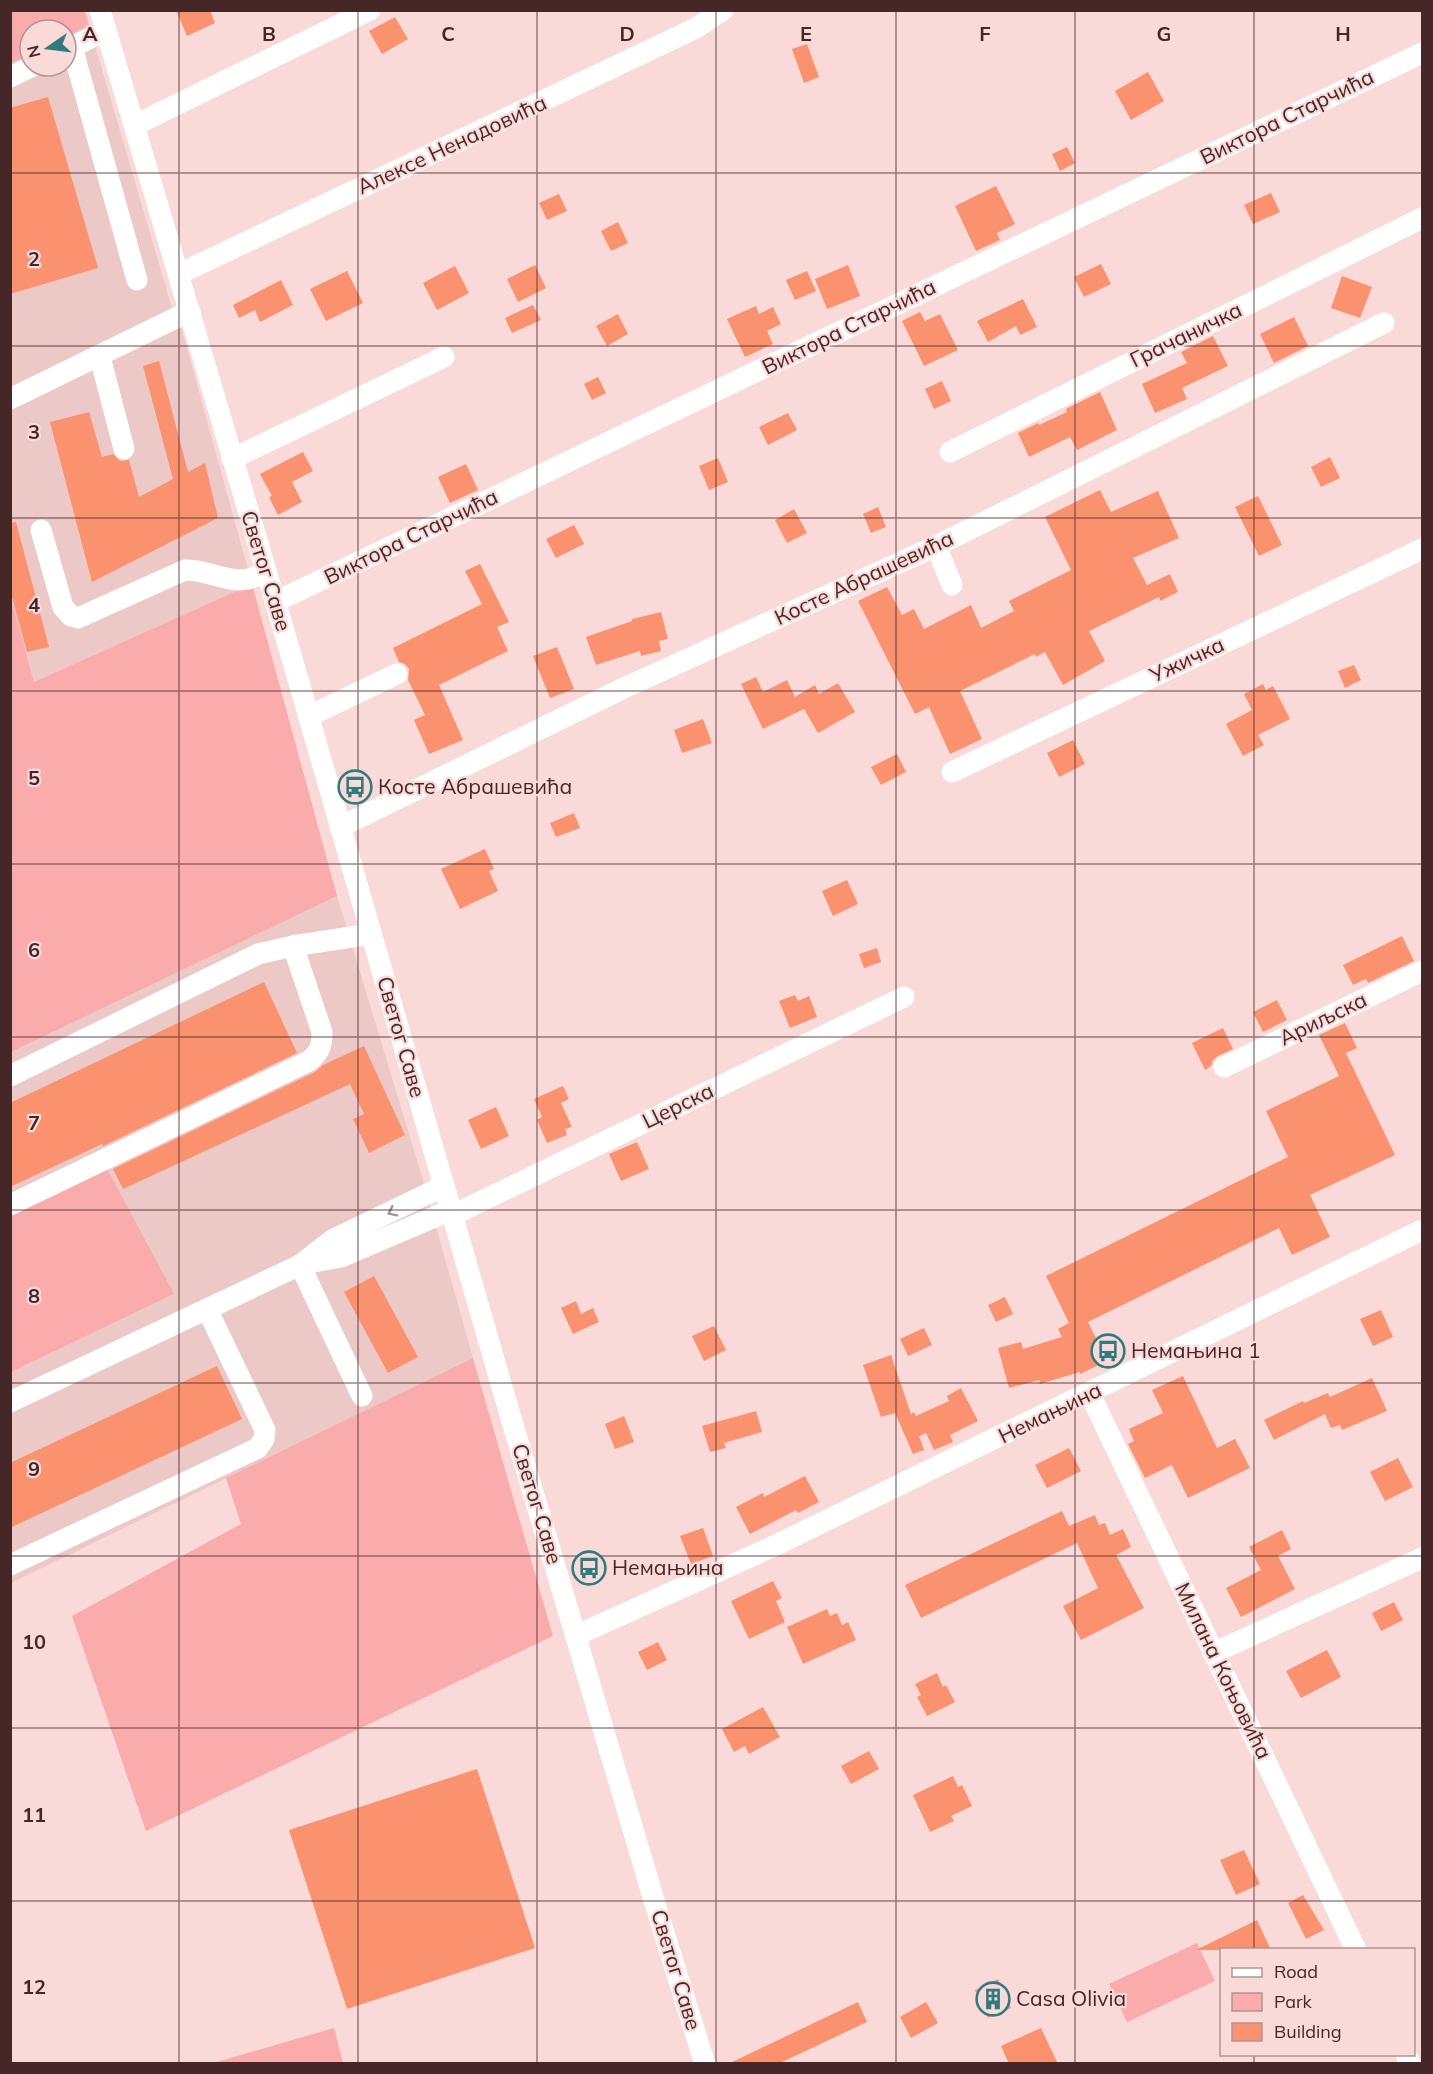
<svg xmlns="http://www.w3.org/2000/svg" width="1433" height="2074" font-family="Mulish,sans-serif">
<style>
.built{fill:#ecc8c7}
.green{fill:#faacac}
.building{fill:#fa926f}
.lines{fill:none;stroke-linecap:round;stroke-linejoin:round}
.minor{stroke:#fff;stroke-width:21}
.oneway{stroke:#a29393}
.grid{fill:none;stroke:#452727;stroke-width:1.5;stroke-opacity:0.55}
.labels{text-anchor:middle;stroke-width:4.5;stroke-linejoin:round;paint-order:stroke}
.street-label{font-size:21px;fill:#452727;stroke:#fad9d9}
.poi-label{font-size:21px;fill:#452727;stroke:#fad9d9;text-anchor:start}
.grid-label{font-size:20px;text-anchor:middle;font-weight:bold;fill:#452727;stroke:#fad9d9;stroke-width:4.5;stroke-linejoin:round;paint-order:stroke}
</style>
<rect width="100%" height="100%" fill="#fad9d9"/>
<g class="built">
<path d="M89,25L172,308L11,387L10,62L30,53V66H66V36Z"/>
<path d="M180,323L252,584L34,682L11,593L10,406Z"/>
<path d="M337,896L422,1177L473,1358L11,1583V1372L174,1294L11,1211V1052Z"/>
</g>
<g class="green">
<path d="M11,10L85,11L89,25L66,37V30H30V54L11,63Z"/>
<path d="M252,584L337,896L11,1052L10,593L34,682Z"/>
<path d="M105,1165L174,1294L11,1372V1211Z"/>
<path d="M473,1358L553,1636L146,1831L72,1616L241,1524L226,1478Z"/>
<path d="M1197,1943L1215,1981L1127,2022L1109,1984Z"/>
<path d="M334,2028L343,2063H213Z"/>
</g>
<g class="building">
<path d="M176,10H210L215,23L187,36Z"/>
<path d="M395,17L408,39L382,54L369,31Z"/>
<path d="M807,44L819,77L804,83L792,49Z"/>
<path d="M1148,72L1164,101L1131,120L1115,91Z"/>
<path d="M48,97L98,268L10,294V108Z"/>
<path d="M1067,147L1075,163L1060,171L1052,154Z"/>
<path d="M996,186L1015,224L997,233L1000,240L976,251L955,206Z"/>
<path d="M1271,193L1280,212L1253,224L1244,205Z"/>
<path d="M559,194L567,211L547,220L539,203Z"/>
<path d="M618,222L628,243L611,251L601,231Z"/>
<path d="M1101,264L1111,284L1084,297L1074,277Z"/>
<path d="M535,265L546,288L518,302L507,279Z"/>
<path d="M848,265L860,296L827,309L815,279Z"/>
<path d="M455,266L469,293L437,310L423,283Z"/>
<path d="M347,271L363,303L326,321L310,289Z"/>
<path d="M807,271L816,291L795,300L786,280Z"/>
<path d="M1342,276L1372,287L1360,318L1331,308Z"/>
<path d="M281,280L293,305L260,322L255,310L239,318L233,305Z"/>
<path d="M1023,299L1037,327L1020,335L1016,326L988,342L977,321Z"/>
<path d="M533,305L541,320L512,333L505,318Z"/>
<path d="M756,306L759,314L773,307L781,324L767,331L773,344L745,357L727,319Z"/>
<path d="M920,312L925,321L940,314L958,350L924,366L902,321Z"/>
<path d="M618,314L628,334L607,346L596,326Z"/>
<path d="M1294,317L1308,346L1274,363L1260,334Z"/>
<path d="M1213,336L1228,366L1182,388L1187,399L1155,413L1142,384L1187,363L1181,352Z"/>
<path d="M159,361L188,472L205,463L218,518L92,582L50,422L89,412L102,457L113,454L120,461L129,460L139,497L173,479L143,366Z"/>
<path d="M598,377L606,393L592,400L584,384Z"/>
<path d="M942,381L951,401L934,409L925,389Z"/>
<path d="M1100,392L1117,430L1077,450L1070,437L1029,457L1018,433L1038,423L1039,425L1067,412L1066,409Z"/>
<path d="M788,413L797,430L768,445L759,427Z"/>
<path d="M303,452L313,471L292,482L302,502L278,515L269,497L272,496L260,474Z"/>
<path d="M1330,457L1340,478L1321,487L1311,467Z"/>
<path d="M718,458L728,482L709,490L699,466Z"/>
<path d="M466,464L478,490L450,503L438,477Z"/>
<path d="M1100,490L1111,512L1158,491L1179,538L1133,558L1147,585L1170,574L1178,592L1160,601L1159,597L1089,631L1105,661L1063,685L1045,652L1036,657L1035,654L960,691L982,739L950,754L929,707L915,714L858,601L887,587L902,615L914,609L924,629L971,605L981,628L1014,611L1009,601L1071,570L1045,517Z"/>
<path d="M1258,496L1282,545L1259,556L1235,507Z"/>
<path d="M878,507L886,527L871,533L863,514Z"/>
<path d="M794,509L807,533L787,543L775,520Z"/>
<path d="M16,522L49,647L27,652L10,590V523Z"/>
<path d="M574,525L584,544L556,558L546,539Z"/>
<path d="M480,564L509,622L497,627L508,651L439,685L463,740L429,754L414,720L425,715L408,680L409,669L405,664L399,662L393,648L482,604L465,571Z"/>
<path d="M661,612L668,639L659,641L661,651L641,656L640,651L596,665L586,637L632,621V619Z"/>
<path d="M557,647L574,689L550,698L533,656Z"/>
<path d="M1354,665L1361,680L1345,688L1338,671Z"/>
<path d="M756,677L763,692L787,680L795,697L815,685L819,694L838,683L855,712L818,733L804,709L763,729L741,684Z"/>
<path d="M1263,684L1266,690L1273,686L1290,719L1258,735L1264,745L1243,756L1226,724L1252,710L1244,694Z"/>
<path d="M703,719L712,743L682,753L674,730Z"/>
<path d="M1073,740L1085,764L1059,777L1047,753Z"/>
<path d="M897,754L906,772L881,785L871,767Z"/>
<path d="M574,813L580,828L556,837L550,823Z"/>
<path d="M485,849L494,869L489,871L498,891L460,909L441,869Z"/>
<path d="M847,880L858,904L833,916L822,891Z"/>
<path d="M1402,936L1414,961L1368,983L1366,979L1353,985L1343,965Z"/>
<path d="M877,948L881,962L864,968L859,954Z"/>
<path d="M264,982L297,1053L103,1146L102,1144L10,1187V1103Z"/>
<path d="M795,995L798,1001L809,996L817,1017L790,1028L779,1001Z"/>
<path d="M1277,1000L1287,1020L1263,1032L1253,1012Z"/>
<path d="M1345,1023L1357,1048L1346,1053L1395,1155L1310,1195L1330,1237L1292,1255L1279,1228L1088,1322L1107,1361L1080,1374V1372L1040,1384L1039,1380L1009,1388L998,1348L1021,1342L1023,1349L1062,1337L1058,1329L1069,1323L1046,1276L1288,1157L1266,1111L1339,1076L1319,1035Z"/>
<path d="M1223,1028L1233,1049L1218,1056L1213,1060L1211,1066L1205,1070L1192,1043Z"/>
<path d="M364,1046L405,1135L369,1153L353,1119L364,1114L350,1084L123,1189L113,1169L315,1072L323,1065Z"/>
<path d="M563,1086L569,1099L561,1103L572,1127L565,1129L567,1135L547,1143L537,1120L542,1117L534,1099Z"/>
<path d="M496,1107L509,1136L481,1149L468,1120Z"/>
<path d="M637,1142L649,1169L621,1181L609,1154Z"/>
<path d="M374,1276L418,1357L388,1373L344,1292Z"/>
<path d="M1005,1297L1013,1314L996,1322L988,1305Z"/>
<path d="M576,1301L581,1314L593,1308L599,1322L573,1334L561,1308Z"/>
<path d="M1381,1310L1393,1337L1373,1346L1360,1319Z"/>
<path d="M714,1326L726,1350L704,1361L692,1336Z"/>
<path d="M924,1328L932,1345L908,1356L900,1339Z"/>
<path d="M891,1355L911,1414L914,1412L916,1416L949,1401L947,1396L961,1388L978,1421L950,1435L953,1442L934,1450L926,1433L919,1436L924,1450L913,1454L895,1413L881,1417L863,1365Z"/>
<path d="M217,1366L242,1419L10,1528V1463Z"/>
<path d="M1183,1376L1217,1448L1235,1439L1250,1468L1188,1498L1172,1465L1145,1478L1128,1444L1134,1441L1129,1429L1163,1413L1152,1390Z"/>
<path d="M1372,1378L1387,1411L1342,1430L1340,1425L1331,1428L1325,1414L1274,1440L1264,1420L1303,1401L1304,1403L1328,1393L1330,1397Z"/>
<path d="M756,1411L762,1432L724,1443L726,1448L710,1452L702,1426Z"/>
<path d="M624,1416L634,1442L615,1449L605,1424Z"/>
<path d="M1069,1448L1081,1471L1047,1488L1035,1465Z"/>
<path d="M1398,1458L1413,1487L1385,1501L1370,1472Z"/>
<path d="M805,1476L819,1502L798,1513L796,1510L750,1534L736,1507L763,1493L764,1497Z"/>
<path d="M1062,1511L1069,1526L1095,1515L1099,1525L1105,1523L1110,1535L1123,1529L1131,1547L1116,1555L1144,1608L1081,1640L1063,1606L1098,1588L1077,1543L921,1618L905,1585Z"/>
<path d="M703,1528L713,1556L691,1564L680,1536Z"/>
<path d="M1282,1530L1291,1549L1278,1556L1295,1589L1241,1617L1226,1588L1261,1570L1249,1547Z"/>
<path d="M773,1581L782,1598L776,1601L785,1622L749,1639L731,1601Z"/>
<path d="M1394,1602L1403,1620L1381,1631L1372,1613Z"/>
<path d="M827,1609L830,1616L837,1613L842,1625L848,1622L856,1640L803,1664L787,1627Z"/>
<path d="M658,1642L667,1660L647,1670L638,1652Z"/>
<path d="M1327,1650L1341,1677L1301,1698L1286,1671Z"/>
<path d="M937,1673L943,1687L946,1685L955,1702L927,1716L917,1697L921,1695L915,1684Z"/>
<path d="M763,1707L780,1737L749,1754L745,1746L734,1752L722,1729Z"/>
<path d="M869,1751L879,1769L851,1784L841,1766Z"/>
<path d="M477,1769L535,1948L347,2009L289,1830Z"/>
<path d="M953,1776L958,1787L962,1785L972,1806L951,1816L954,1821L930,1832L913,1795Z"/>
<path d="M1244,1850L1260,1884L1236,1895L1220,1860Z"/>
<path d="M1303,1895L1324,1930L1306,1939L1288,1903Z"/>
<path d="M1257,1920L1271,1950H1196Z"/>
<path d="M998,1979L1011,2008L988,2018L975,1990Z"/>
<path d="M858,2002L867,2022L778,2064H728Z"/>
<path d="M926,2002L938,2023L911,2038L900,2017Z"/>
<path d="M1041,2028L1058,2064H1009L1001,2046Z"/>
</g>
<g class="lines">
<g class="minor">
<path d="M100,10L291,655L506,1401L656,1907L705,2064"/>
<path d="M72,47L137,280"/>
<path d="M66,50L106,30"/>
<path d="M10,77L33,66"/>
<path d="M135,125L370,10"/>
<path d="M179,274L696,28L723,10"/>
<path d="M100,357L124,449"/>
<path d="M10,399L190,311"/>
<path d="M950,452L1422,218"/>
<path d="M232,459L444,357"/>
<path d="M41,530L63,607L71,616L78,618L185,570C205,569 231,584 248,579C254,578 260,574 266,571"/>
<path d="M936,546L952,585"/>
<path d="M275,602L1422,53"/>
<path d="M309,716L397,674"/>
<path d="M952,772L1422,549"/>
<path d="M340,827L624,688L936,546L1384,323"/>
<path d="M1224,1067L1422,971"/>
<path d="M10,1076L258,954L293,946L371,934"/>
<path d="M10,1205L309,1061C320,1052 322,1046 322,1032L293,946"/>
<path d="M453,1215L904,997"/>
<path d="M303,1264L341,1257L451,1210"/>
<path d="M300,1265L362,1396"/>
<path d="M1090,1394L1356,1950"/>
<path d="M10,1402L300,1265L332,1240L444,1186"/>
<path d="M10,1565L258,1448L264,1439L265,1430L207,1309"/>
<path d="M577,1635L772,1547L1422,1230"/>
<path d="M1213,1653L1422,1558"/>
<path d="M1406,2054L1410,2064"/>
</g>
</g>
<defs><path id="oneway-chevron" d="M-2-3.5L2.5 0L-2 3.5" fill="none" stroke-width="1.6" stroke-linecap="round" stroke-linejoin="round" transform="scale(1.5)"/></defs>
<use class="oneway" href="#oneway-chevron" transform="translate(392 1212) rotate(154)"/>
<path class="grid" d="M179,10V2064M358,10V2064M537,10V2064M716,10V2064M896,10V2064M1075,10V2064M1254,10V1950M10,173H1422M10,346H1422M10,518H1422M10,691H1422M10,864H1422M10,1037H1422M10,1210H1422M10,1383H1422M10,1556H1422M10,1728H1422M10,1901H1422M1254,2054V2064"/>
<defs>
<g id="bus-ring" transform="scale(1.725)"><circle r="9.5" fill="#fad9d9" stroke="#317a7d" stroke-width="1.5"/><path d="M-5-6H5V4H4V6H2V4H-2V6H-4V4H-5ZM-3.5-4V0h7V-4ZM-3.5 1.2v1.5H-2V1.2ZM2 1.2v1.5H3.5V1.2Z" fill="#317a7d"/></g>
<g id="building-ring" transform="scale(1.725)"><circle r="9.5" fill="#fad9d9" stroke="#317a7d" stroke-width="1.5"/><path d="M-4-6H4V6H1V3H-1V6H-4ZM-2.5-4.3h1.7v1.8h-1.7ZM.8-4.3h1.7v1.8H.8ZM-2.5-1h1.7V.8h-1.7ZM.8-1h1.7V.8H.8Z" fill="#317a7d"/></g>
</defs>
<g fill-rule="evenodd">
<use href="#bus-ring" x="355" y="787"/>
<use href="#bus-ring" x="1108" y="1351"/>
<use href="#bus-ring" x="589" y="1568"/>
<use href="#building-ring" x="993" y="1999"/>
</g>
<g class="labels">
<g class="street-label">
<text transform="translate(1287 117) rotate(-26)" y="7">Виктора Старчића</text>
<text transform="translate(452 145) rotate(-25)" y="7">Алексе Ненадовића</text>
<text transform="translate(849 327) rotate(-26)" y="7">Виктора Старчића</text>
<text transform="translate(1186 335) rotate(-26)" y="7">Грачаничка</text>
<text transform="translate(411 537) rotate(-26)" y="7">Виктора Старчића</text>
<text transform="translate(266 571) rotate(73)" y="7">Светог Саве</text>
<text transform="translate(864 578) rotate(-25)" y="7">Косте Абрашевића</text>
<text transform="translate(1187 660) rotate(-25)" y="7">Ужичка</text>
<text transform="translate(1323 1019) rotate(-26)" y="7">Ариљска</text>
<text transform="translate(401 1037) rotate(74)" y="7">Светог Саве</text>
<text transform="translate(678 1106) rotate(-26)" y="7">Церска</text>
<text transform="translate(1050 1413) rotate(-26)" y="7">Немањина</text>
<text transform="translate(537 1504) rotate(73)" y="7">Светог Саве</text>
<text transform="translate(1223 1671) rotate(64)" y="7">Милана Коњовића</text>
<text transform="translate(676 1970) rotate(73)" y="7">Светог Саве</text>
</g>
<g class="poi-label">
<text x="378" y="794">Косте Абрашевића</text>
<text x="1131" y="1358">Немањина 1</text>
<text x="612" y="1575">Немањина</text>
<text x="1016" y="2006">Casa Olivia</text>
</g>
</g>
<g class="grid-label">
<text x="90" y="41">A</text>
<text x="269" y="41">B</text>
<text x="448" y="41">C</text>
<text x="627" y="41">D</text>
<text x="806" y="41">E</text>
<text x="985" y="41">F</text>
<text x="1164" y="41">G</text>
<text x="1343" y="41">H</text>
<text x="34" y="266">2</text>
<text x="34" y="439">3</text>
<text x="34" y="612">4</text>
<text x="34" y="785">5</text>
<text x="34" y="957">6</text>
<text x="34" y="1130">7</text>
<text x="34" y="1303">8</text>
<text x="34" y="1476">9</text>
<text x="34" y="1649">10</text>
<text x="34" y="1822">11</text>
<text x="34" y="1994">12</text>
</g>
<rect width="1433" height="2074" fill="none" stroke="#452727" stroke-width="24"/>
<rect x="1220" y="1948" width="195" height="108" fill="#fad9d9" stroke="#b29292" stroke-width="1.5"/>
<rect x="1232" y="1968" width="30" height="9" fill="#ffffff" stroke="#b29292" stroke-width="1.5"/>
<text x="1274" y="1978" font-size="18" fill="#452727">Road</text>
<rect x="1232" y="1993" width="30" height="18" fill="#faacac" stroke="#b29292" stroke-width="1.5"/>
<text x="1274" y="2008" font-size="18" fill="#452727">Park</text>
<rect x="1232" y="2023" width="30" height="18" fill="#fa926f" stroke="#b29292" stroke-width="1.5"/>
<text x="1274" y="2038" font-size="18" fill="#452727">Building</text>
<g transform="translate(48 48) rotate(256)"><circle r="28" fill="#fad9d9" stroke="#b29292" stroke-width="1.5"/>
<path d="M0-4.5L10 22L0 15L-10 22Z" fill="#317a7d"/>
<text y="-9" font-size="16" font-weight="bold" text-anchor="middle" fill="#452727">N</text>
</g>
</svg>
